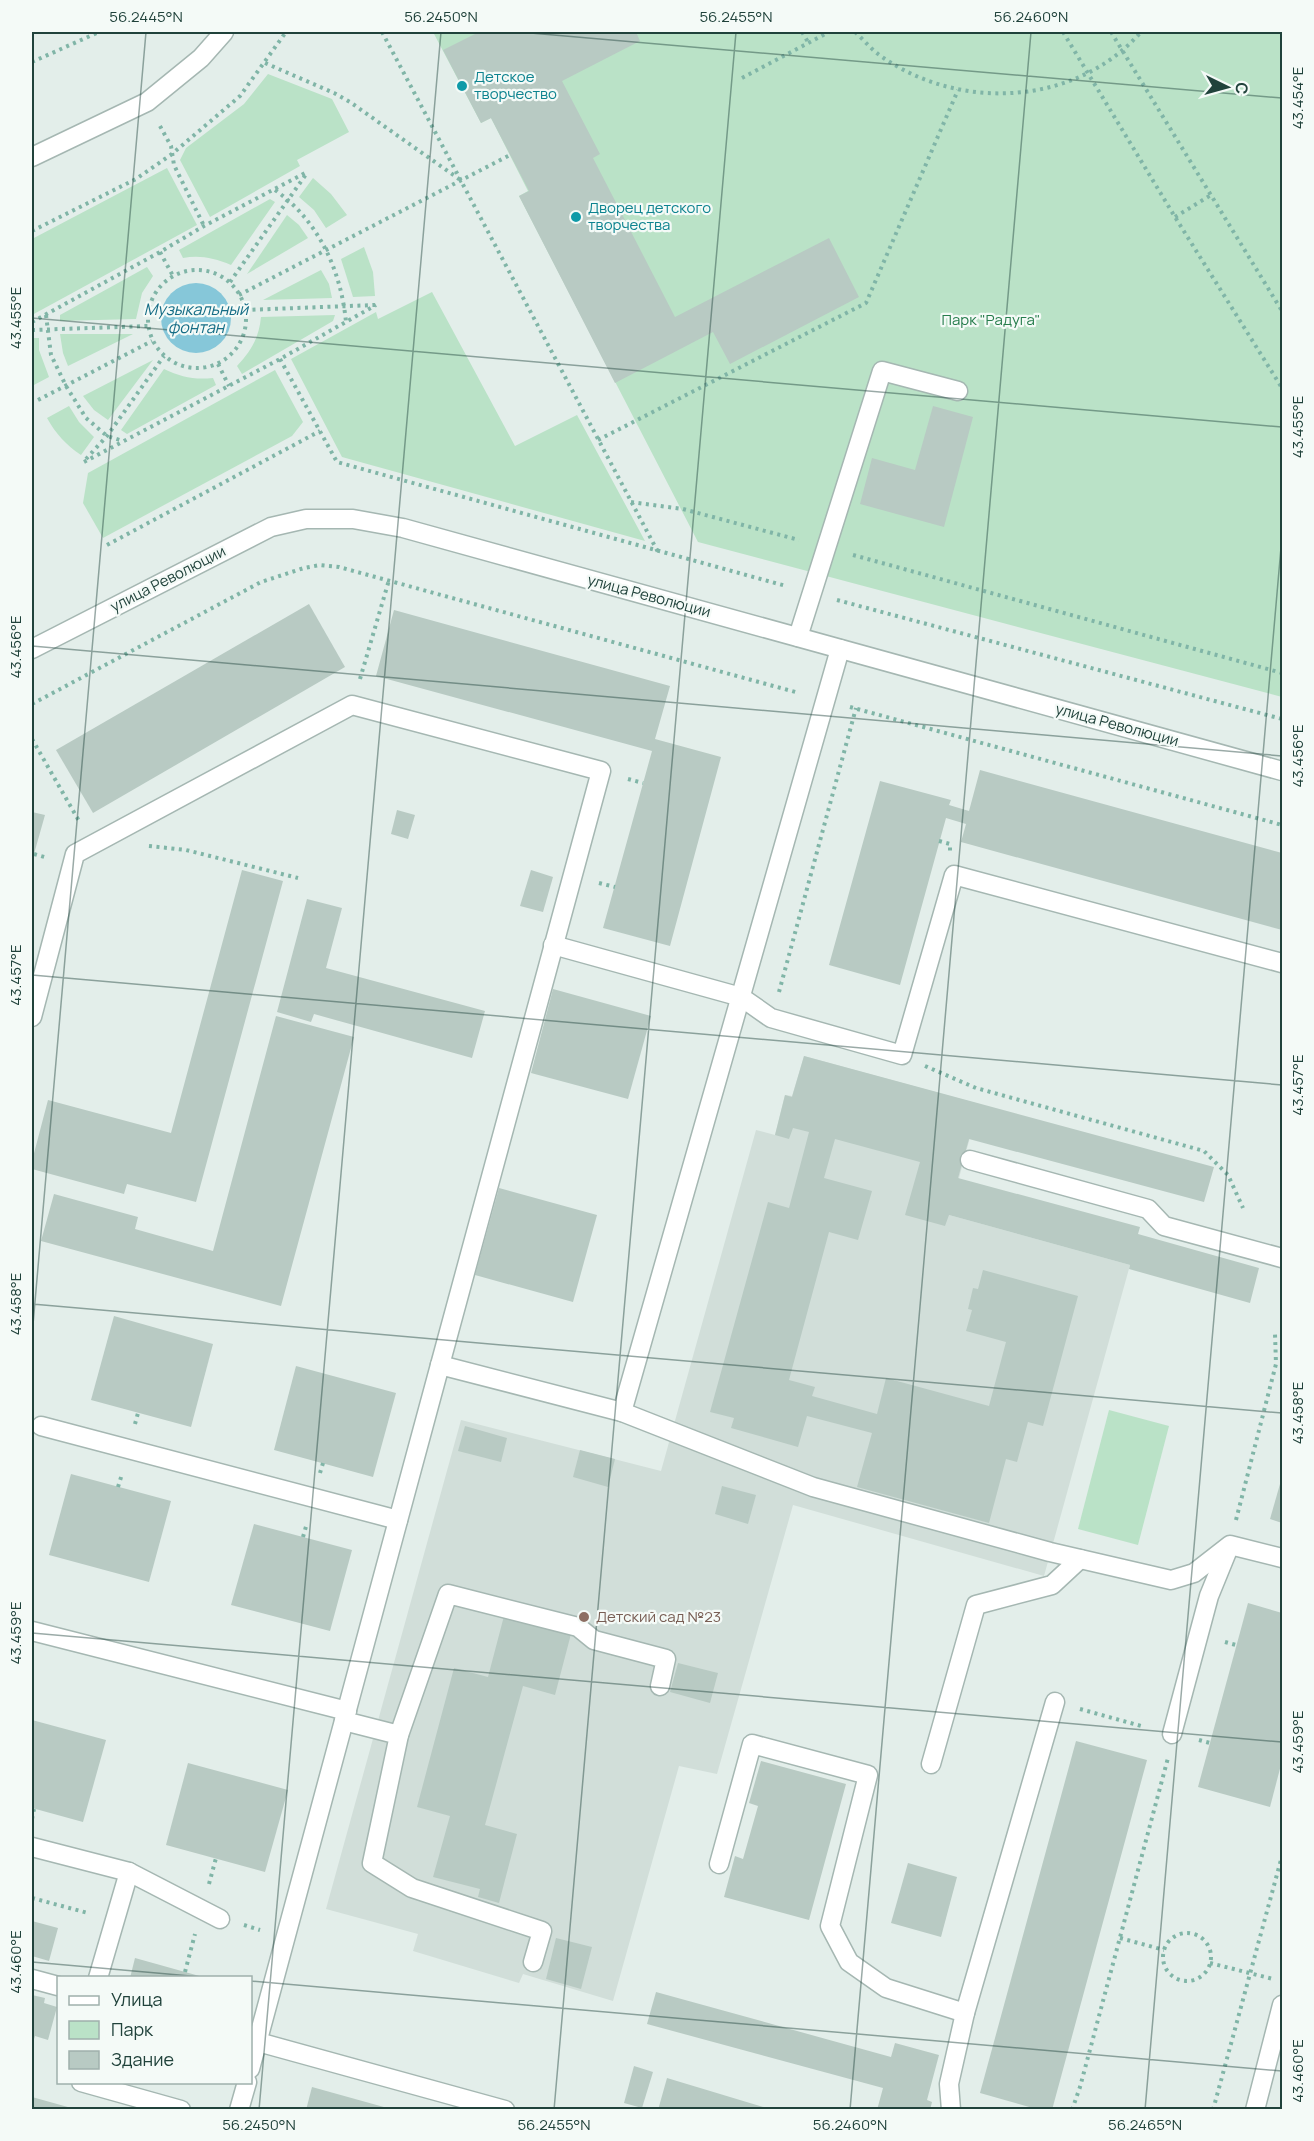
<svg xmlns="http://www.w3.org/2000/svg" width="1314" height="2141" font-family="Manrope,sans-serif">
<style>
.built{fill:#d1ded9}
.green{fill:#bae2c7}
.water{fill:#86c7d9}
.building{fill:#b8cac3}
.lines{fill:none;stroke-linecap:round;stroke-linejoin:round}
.lane-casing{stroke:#a5b7b2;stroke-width:21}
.street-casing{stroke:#a5b7b2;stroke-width:21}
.path{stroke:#80b5a7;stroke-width:4;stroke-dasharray:3 4.5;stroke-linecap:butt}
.lane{stroke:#fff;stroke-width:18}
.street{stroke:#fff;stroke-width:18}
.ticks{fill:none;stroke:#20423b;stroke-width:1.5;stroke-opacity:0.45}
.culture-dot{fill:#0f9aa8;stroke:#f4faf7;stroke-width:2}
.education-dot{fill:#8d6e63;stroke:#f4faf7;stroke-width:2}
.labels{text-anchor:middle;stroke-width:4.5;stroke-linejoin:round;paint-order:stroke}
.culture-label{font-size:15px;fill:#0d838f;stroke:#f4faf7;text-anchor:start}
.park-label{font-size:15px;fill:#267d4c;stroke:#f4faf7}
.street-label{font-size:15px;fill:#20423b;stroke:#f4faf7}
.education-label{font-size:15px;fill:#785e54;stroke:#f4faf7;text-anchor:start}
.water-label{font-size:16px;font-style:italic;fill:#146c85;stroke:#f4faf7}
.neatline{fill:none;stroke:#20423b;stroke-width:2}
.ticks-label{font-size:15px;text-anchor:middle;fill:#20423b}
</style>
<rect width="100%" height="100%" fill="#e3eeea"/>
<path class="built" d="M804,1056L979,1104L949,1215L1130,1265L1044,1576L793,1505L717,1774L679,1766L613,2001L523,1974L519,1983L413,1951L418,1934L326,1909L461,1420L661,1471L756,1130L775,1135L785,1095L792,1096Z"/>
<g class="green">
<path d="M433,32H1282V697L698,542L519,196L528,191L491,118L481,123Z"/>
<path d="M268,74L332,99L349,132L297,160L300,166L210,217L180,160L186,148L244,104Z"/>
<path d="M167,168L197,225L32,315V239Z"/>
<path d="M313,178L331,194L347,215L326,228L314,210L299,197Z"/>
<path d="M270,199L275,202L231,265C214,258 200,255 183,258L179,250Z"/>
<path d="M287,215L299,225L308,238L247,274Z"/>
<path d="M364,247L373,272L375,296L353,297L341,259Z"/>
<path d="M147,267L153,276L142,293L136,319L60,321V315Z"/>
<path d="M321,270L329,284L332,298L263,300Z"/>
<path d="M432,292L515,446L577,415L645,541L342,457L291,359L376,312L378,319Z"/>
<path d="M335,315L333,321L242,374L237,366C251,351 259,338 261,317Z"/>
<path d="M60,334H133L68,366L63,353Z"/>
<path d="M32,338H39V350L49,377L32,386Z"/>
<path d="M153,360L108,420L94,410L83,396Z"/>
<path d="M164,369C181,377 194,380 213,378L216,385L127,434L121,430Z"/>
<path d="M275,370L303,422L292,436L103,538L83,503L88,473Z"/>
<path d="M69,406L79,422L94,437L81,455C66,445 56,434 47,418Z"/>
<path d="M1109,1410L1169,1426L1138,1545L1078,1529Z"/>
</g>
<circle class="water" cx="196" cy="318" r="35"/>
<g class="building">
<path d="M479,32H636L640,41L562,81L600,154L593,158L675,317L829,238L859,297L730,364L713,332L615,383L519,196L529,191L491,118L481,123L443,50Z"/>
<path d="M933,406L973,417L944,527L860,504L872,458L915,470Z"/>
<path d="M309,604L345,667L93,813L56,750Z"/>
<path d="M394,610L670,686L655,739L721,757L670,946L603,928L652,751L376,676Z"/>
<path d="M980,770L1282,853V930L961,842L966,824L946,818L900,985L829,965L880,781L951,800L949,805L969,811Z"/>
<path d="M397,810L415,815L408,839L391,834Z"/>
<path d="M32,812L45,815L32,861Z"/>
<path d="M242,870L283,881L196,1202L127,1184L124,1194L32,1169V1161L48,1100L171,1133Z"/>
<path d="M531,870L553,877L543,912L520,906Z"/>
<path d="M307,899L342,908L326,968L485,1011L472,1058L314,1014L311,1022L277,1012Z"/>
<path d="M553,989L651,1016L628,1099L531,1073Z"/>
<path d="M276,1016L354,1037L281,1306L41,1241L54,1194L138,1217L135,1229L213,1251Z"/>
<path d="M804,1056L1214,1167L1204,1202L969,1139L958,1178L1140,1227L1138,1234L1259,1268L1250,1303L1129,1269L1130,1265L949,1215L945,1226L905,1215L920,1162L835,1139L824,1178L872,1191L858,1240L829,1232L789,1380L815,1387L812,1396L877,1414L886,1378L989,1406L1006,1342L966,1331L972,1310L968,1309L973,1288L978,1289L983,1270L1078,1296L1043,1426L1028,1422L1017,1462L1006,1459L989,1523L857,1487L872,1433L807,1416L798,1447L731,1428L734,1418L710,1412L768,1202L789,1208L809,1132L793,1128L789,1139L775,1135L785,1095L792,1097Z"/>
<path d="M499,1188L597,1215L573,1302L475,1275Z"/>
<path d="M114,1316L213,1344L191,1427L91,1400Z"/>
<path d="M296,1366L396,1393L373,1477L274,1450Z"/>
<path d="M465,1426L507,1438L501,1462L458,1451Z"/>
<path d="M580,1450L615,1459L608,1487L573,1477Z"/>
<path d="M71,1474L171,1501L149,1582L49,1555Z"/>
<path d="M1282,1477V1523L1270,1519Z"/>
<path d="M722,1486L756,1495L748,1524L715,1514Z"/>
<path d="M254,1524L352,1550L330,1631L231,1605Z"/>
<path d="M1248,1603L1282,1613V1761L1270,1807L1198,1787Z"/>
<path d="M504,1616L571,1634L555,1695L523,1686L485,1825L517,1834L499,1903L478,1897L480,1889L433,1877L450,1816L417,1807L454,1668L488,1677Z"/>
<path d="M678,1663L718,1673L710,1703L670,1692Z"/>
<path d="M32,1720L106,1740L83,1822L32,1808Z"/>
<path d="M1076,1741L1147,1760L1052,2110H1040L980,2093Z"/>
<path d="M761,1761L846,1784L809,1920L724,1897L735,1856L743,1859L758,1806L749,1803Z"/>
<path d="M188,1763L288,1790L265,1872L166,1845Z"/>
<path d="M908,1863L957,1877L941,1937L891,1923Z"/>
<path d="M32,1921L58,1928L49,1961L32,1956Z"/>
<path d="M556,1938L592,1947L581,1989L546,1979Z"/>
<path d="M135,1958L203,1977V1978H130Z"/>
<path d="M656,1992L891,2057L895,2043L939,2055L927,2100L932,2102L930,2110H877L883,2088L647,2024Z"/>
<path d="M32,1995L45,1998L44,2003L57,2007L48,2040L35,2036L32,2045Z"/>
<path d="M634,2066L653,2072L642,2108L624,2103Z"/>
<path d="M667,2078L770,2109V2110H658Z"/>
<path d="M312,2087L391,2109V2110H306Z"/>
<path d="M32,2097L75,2109V2110H32Z"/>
</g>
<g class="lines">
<g class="lane-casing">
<g id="lane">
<path d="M798,637L882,371L958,391"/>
<path d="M553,945L741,997L771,1018L902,1055L954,875L1282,963"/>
<path d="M32,1017L75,854L352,705L601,771L440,1365"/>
<path d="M970,1160L1148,1209L1164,1226L1282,1258"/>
<path d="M622,1412L813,1487L1050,1552L1171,1580L1194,1573L1230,1545L1282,1558"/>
<path d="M41,1426L398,1520"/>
<path d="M32,1631L347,1711"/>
<path d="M344,1721L399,1735L372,1863L412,1888L542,1931L533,1962"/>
<path d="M1172,1734L1209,1596L1229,1547"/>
<path d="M399,1735L448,1594L578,1627L594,1640L666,1659L660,1686"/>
<path d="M931,1764L976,1605L1052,1585L1080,1559"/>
<path d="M32,1847L129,1872L220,1919"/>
<path d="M719,1864L752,1744L868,1775L830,1926L849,1962L886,1988L965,2013"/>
<path d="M98,1978L129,1872"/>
<path d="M32,1979L58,1986"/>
<path d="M258,2042L505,2110"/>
<path d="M250,2069L440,1365L622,1412L840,649"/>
<path d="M81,2082L181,2110"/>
<path d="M239,2110L247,2082"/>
<path d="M951,2110L949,2084L965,2013L1055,1702"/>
</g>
</g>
<g class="street-casing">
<g id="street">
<path d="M32,157L147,102L201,58L224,32"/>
<path d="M32,649L271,527L306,519H353L403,528L1282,771"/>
<path d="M1255,2110L1282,2005"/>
</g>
</g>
<g class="path">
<path d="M382,32L658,552"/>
<path d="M802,32L808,42"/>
<path d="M855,32C863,39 870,48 878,54C957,112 1075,107 1141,32"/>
<path d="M1063,32L1175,217L1282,388"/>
<path d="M1111,32L1282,311"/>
<path d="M32,62L99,32"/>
<path d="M265,63L334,93L350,102L459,179"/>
<path d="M742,78L829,32"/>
<path d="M160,126L171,146L174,165L204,226"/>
<path d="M275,190C318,220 341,270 346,322"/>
<path d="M1175,217L1211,195"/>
<path d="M32,231L136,179L172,154L240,96L286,32"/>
<path d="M160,252L173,276"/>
<circle cx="197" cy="319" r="49"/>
<path d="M230,282L307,173"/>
<path d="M239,295L510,155"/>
<path d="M245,310L375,305"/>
<path d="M46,315L51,355L66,386L86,418L107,436L123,441"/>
<path d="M32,322L160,252L204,226L307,172"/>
<path d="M32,330L148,326"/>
<path d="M280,359L337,462L786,586"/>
<path d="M218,364L229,386"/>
<path d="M38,400L152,341"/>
<path d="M598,440L866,303L958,90"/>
<path d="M86,459L107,436L164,356"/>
<path d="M84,462L280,359L376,305"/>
<path d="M631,502L683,509L799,540"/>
<path d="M107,545L320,431"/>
<path d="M853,555L1282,673"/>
<path d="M837,600L1282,719"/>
<path d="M360,679L389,580"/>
<path d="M32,704L261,582L304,568L320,565L339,567L799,693"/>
<path d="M850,707L1282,825"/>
<path d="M32,739L79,821"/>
<path d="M628,779L643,783"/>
<path d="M939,841L950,844V851"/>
<path d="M149,846L186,850L298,878"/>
<path d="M34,854L48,858"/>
<path d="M599,883L615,887"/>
<path d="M779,992L856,708"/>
<path d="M925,1066L976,1088L1204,1151L1228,1175L1243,1208"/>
<path d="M135,1424L138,1413"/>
<path d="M320,1473L323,1463"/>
<path d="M118,1487L122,1474"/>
<path d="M1236,1520L1276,1364L1275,1334"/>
<path d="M303,1537L307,1523"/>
<path d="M1225,1642L1236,1645"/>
<path d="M1080,1709L1145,1727"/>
<path d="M1199,1740L1210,1743"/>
<path d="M32,1819L34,1809"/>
<path d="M209,1884L216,1858"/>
<path d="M32,1898L88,1913"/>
<path d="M244,1925L260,1930"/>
<circle cx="1187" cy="1957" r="24"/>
<path d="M1120,1938L1164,1950"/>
<path d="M1210,1963L1273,1979"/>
<path d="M185,1972L195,1934"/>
<path d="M1072,2110L1080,2087L1168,1758"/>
<path d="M1213,2110L1282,1856"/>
</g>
<use href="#lane" class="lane"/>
<use href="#street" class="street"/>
</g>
<path class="ticks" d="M519,32L1282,98M32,318L1282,427M32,646L1282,756M32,975L1282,1085M32,1304L1282,1413M32,1336L146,32M32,1633L1282,1742M32,1962L213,1978M250,1981L1282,2071M259,2110L441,32M554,2110L736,32M850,2110L1031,32M1145,2110L1282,536"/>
<g class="culture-dot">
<circle cx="462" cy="86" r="6"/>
<circle cx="576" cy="217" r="6"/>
</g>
<circle class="education-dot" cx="584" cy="1617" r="6"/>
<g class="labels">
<g class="culture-label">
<text x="474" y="82">Детское<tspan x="474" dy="17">творчество</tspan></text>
<text x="588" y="213">Дворец детского<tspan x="588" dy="17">творчества</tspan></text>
</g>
<g class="park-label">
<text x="991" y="325">Парк "Радуга"</text>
</g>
<g class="street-label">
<text transform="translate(168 579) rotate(-27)" y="5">улица Революции</text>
<text transform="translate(649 596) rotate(15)" y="5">улица Революции</text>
<text transform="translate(1117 725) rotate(15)" y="5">улица Революции</text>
</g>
<g class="education-label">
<text x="596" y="1622">Детский сад №23</text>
</g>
<g class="water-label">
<text x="196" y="315">Музыкальный<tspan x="196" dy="18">фонтан</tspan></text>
</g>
</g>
<rect width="1314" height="2141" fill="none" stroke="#f4faf7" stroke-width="66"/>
<rect x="57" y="1976" width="195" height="108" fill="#f4faf7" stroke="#9fb0ac" stroke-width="1.5"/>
<rect x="69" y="1996" width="30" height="9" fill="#ffffff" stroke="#9fb0ac" stroke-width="1.5"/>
<text x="111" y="2006" font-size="18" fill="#20423b">Улица</text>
<rect x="69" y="2021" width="30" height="18" fill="#bae2c7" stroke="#9fb0ac" stroke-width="1.5"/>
<text x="111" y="2036" font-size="18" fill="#20423b">Парк</text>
<rect x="69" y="2051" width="30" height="18" fill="#b8cac3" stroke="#9fb0ac" stroke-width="1.5"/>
<text x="111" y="2066" font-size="18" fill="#20423b">Здание</text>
<g transform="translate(1227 87) rotate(95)" stroke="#f4faf7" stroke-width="4.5" paint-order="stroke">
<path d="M0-4.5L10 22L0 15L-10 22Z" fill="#20423b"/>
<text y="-9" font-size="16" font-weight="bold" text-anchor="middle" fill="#20423b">С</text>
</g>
<rect x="33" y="33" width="1248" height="2075" class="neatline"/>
<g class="ticks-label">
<text x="146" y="22">56.2445°N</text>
<text x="441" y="22">56.2450°N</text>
<text x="736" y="22">56.2455°N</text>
<text x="1031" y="22">56.2460°N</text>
<text transform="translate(1298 98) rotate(-90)" y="5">43.454°E</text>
<text transform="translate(16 318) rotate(-90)" y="5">43.455°E</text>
<text transform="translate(1298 427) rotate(-90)" y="5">43.455°E</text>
<text transform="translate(16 647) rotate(-90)" y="5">43.456°E</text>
<text transform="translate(1298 756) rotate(-90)" y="5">43.456°E</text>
<text transform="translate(16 975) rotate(-90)" y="5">43.457°E</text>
<text transform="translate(1298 1085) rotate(-90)" y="5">43.457°E</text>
<text transform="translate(16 1304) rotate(-90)" y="5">43.458°E</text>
<text transform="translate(1298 1413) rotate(-90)" y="5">43.458°E</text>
<text transform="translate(16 1633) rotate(-90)" y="5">43.459°E</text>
<text transform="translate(1298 1742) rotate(-90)" y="5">43.459°E</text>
<text transform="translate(16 1962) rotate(-90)" y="5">43.460°E</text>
<text transform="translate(1298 2071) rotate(-90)" y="5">43.460°E</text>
<text x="259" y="2130">56.2450°N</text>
<text x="554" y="2130">56.2455°N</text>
<text x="850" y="2130">56.2460°N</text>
<text x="1145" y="2130">56.2465°N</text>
</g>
</svg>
